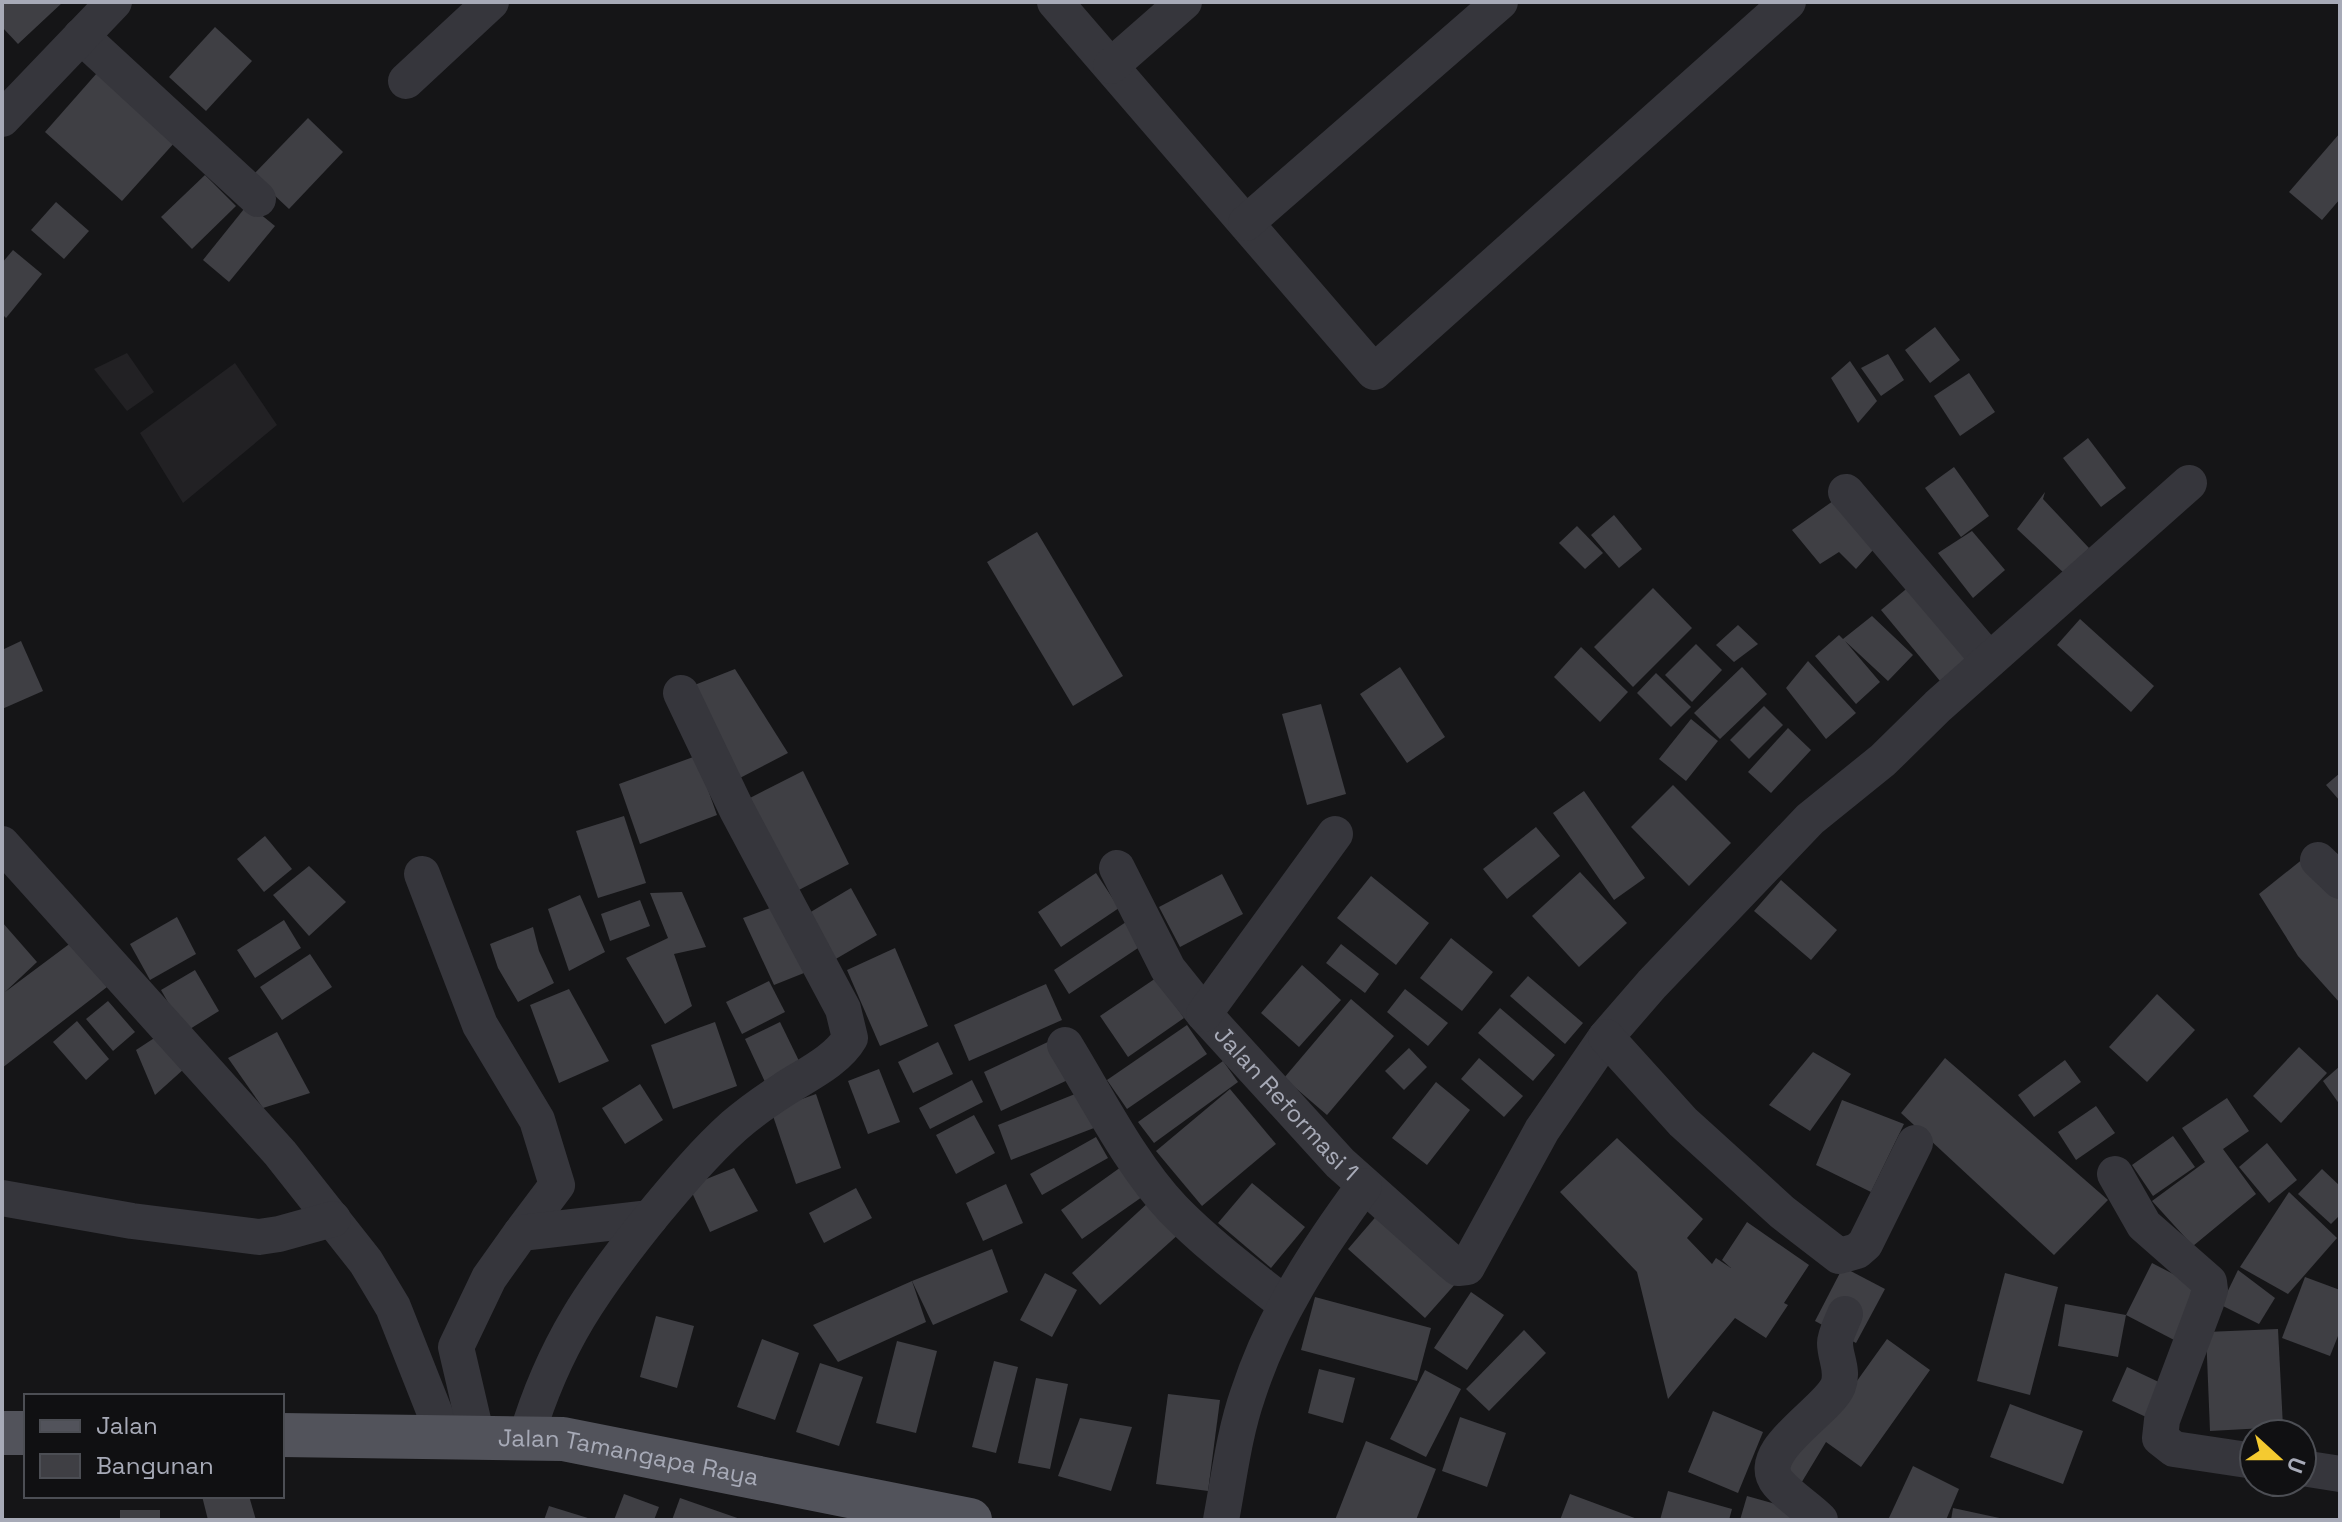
<svg xmlns="http://www.w3.org/2000/svg" width="2342" height="1522" font-family="'Space Grotesk',sans-serif">
<style>
.built{fill:#222124}
.building{fill:#3f3f44}
.lines{fill:none;stroke-linecap:round;stroke-linejoin:round}
.street{stroke:#36363c;stroke-width:36}
.primary{stroke:#52535b;stroke-width:44}
.labels{text-anchor:middle;stroke-width:6;stroke-linejoin:round;paint-order:stroke}
.street-label{font-size:24px;fill:#a7aab7;stroke:#101012}
</style>
<rect width="100%" height="100%" fill="#151517"/>
<g class="built">
<path d="M127,353L154,392L127,411L94,369Z"/>
<path d="M235,363L277,425L183,503L140,433Z"/>
</g>
<g class="building">
<path d="M2,2H63L18,44L2,27Z"/>
<path d="M215,27L252,61L206,111L169,77Z"/>
<path d="M97,73L175,142L122,201L45,132Z"/>
<path d="M308,118L343,152L289,209L253,175Z"/>
<path d="M2340,133V199L2322,220L2289,192Z"/>
<path d="M205,175L236,206L192,249L161,217Z"/>
<path d="M56,202L89,231L64,259L31,230Z"/>
<path d="M248,204L275,226L229,282L203,260Z"/>
<path d="M13,250L42,274L6,318L2,314V263Z"/>
<path d="M1935,327L1960,360L1930,383L1905,350Z"/>
<path d="M1888,354L1904,380L1881,396L1861,368Z"/>
<path d="M1850,361L1877,401L1858,423L1831,378Z"/>
<path d="M1969,373L1995,412L1960,436L1934,396Z"/>
<path d="M2088,438L2126,488L2101,507L2063,458Z"/>
<path d="M1954,467L1989,516L1961,537L1925,488Z"/>
<path d="M2045,492L2043,499L2089,548L2066,575L2017,529Z"/>
<path d="M1833,501L1873,550L1856,569L1839,552L1820,564L1792,530Z"/>
<path d="M1614,515L1642,549L1619,568L1591,535Z"/>
<path d="M1577,526L1603,553L1585,569L1559,543Z"/>
<path d="M1972,531L2005,570L1973,598L1938,553Z"/>
<path d="M1037,532L1123,676L1073,706L987,562Z"/>
<path d="M1911,585L1971,656L1940,681L1881,610Z"/>
<path d="M1653,588L1692,628L1633,687L1594,647Z"/>
<path d="M1872,616L1913,655L1888,681L1845,641L1880,682L1856,704L1815,656L1839,635L1843,639Z"/>
<path d="M2080,619L2154,686L2131,712L2057,645Z"/>
<path d="M1738,625L1758,644L1734,662L1716,645Z"/>
<path d="M21,641L43,691L2,709V650Z"/>
<path d="M1696,644L1722,670L1692,702L1665,675Z"/>
<path d="M1581,647L1628,692L1600,722L1554,677Z"/>
<path d="M1808,661L1856,713L1826,739L1786,688Z"/>
<path d="M1400,667L1445,737L1407,763L1360,694Z"/>
<path d="M1742,667L1767,694L1720,739L1694,713Z"/>
<path d="M735,669L788,753L736,780L692,686Z"/>
<path d="M1656,673L1691,707L1671,727L1637,693Z"/>
<path d="M1321,704L1346,794L1307,805L1282,714Z"/>
<path d="M1764,706L1783,725L1749,759L1730,740Z"/>
<path d="M1691,719L1718,741L1686,781L1659,759Z"/>
<path d="M1788,728L1811,750L1771,793L1748,772Z"/>
<path d="M696,756L717,815L640,844L619,784Z"/>
<path d="M803,771L849,864L795,892L748,799Z"/>
<path d="M2340,773V801L2326,785Z"/>
<path d="M1673,785L1731,843L1689,886L1631,827Z"/>
<path d="M1584,791L1645,878L1614,900L1553,813Z"/>
<path d="M624,816L646,883L598,898L576,831Z"/>
<path d="M1536,827L1560,856L1507,899L1483,869Z"/>
<path d="M265,836L292,869L264,892L237,859Z"/>
<path d="M2309,854L2340,893V1003L2298,956L2259,894Z"/>
<path d="M309,866L346,902L309,936L273,895Z"/>
<path d="M1580,872L1627,923L1579,967L1532,916Z"/>
<path d="M1096,873L1119,908L1061,947L1038,912Z"/>
<path d="M1222,874L1243,914L1180,947L1159,907Z"/>
<path d="M1371,876L1429,923L1396,965L1337,918Z"/>
<path d="M1781,880L1837,930L1811,960L1754,911Z"/>
<path d="M851,888L877,935L834,960L809,913Z"/>
<path d="M682,892L706,947L674,954L692,1006L665,1024L626,958L668,938L650,893Z"/>
<path d="M580,895L605,952L569,971L548,909Z"/>
<path d="M640,900L650,926L610,941L601,914Z"/>
<path d="M781,904L814,969L774,985L743,918Z"/>
<path d="M177,917L196,954L150,980L130,944Z"/>
<path d="M284,920L301,948L255,978L237,950Z"/>
<path d="M1129,920L1144,944L1069,994L1054,970Z"/>
<path d="M2,922L37,962L5,992L72,942L107,987L2,1068Z"/>
<path d="M533,927L539,951L554,983L518,1002L498,968L490,944Z"/>
<path d="M1451,938L1493,972L1462,1011L1420,978Z"/>
<path d="M1341,944L1379,974L1365,993L1326,963Z"/>
<path d="M895,948L928,1026L880,1046L847,970Z"/>
<path d="M310,954L332,987L282,1020L260,987Z"/>
<path d="M1302,965L1341,1000L1299,1047L1261,1013Z"/>
<path d="M195,970L219,1011L185,1032L161,990Z"/>
<path d="M1528,976L1583,1023L1565,1044L1510,996Z"/>
<path d="M1156,978L1184,1018L1128,1057L1100,1016Z"/>
<path d="M769,981L785,1012L742,1034L726,1002Z"/>
<path d="M1046,984L1062,1020L969,1061L954,1025Z"/>
<path d="M569,989L609,1061L559,1083L530,1005Z"/>
<path d="M1405,989L1448,1023L1428,1046L1387,1012Z"/>
<path d="M2157,994L2195,1030L2147,1082L2109,1047Z"/>
<path d="M1351,999L1394,1036L1327,1115L1284,1078Z"/>
<path d="M108,1001L135,1032L113,1051L86,1019Z"/>
<path d="M1500,1008L1555,1055L1533,1081L1478,1033Z"/>
<path d="M77,1021L109,1059L86,1080L53,1042Z"/>
<path d="M715,1022L737,1086L673,1109L651,1045Z"/>
<path d="M780,1022L801,1065L765,1082L745,1039Z"/>
<path d="M1187,1025L1207,1054L1127,1109L1107,1080Z"/>
<path d="M165,1031L195,1059L155,1095L136,1050Z"/>
<path d="M277,1032L310,1093L263,1108L228,1058Z"/>
<path d="M1052,1040L1070,1079L1001,1111L984,1072Z"/>
<path d="M938,1042L953,1074L913,1093L898,1062Z"/>
<path d="M2299,1047L2327,1073L2281,1123L2253,1096Z"/>
<path d="M1409,1048L1427,1067L1404,1090L1385,1071Z"/>
<path d="M1813,1052L1851,1074L1810,1131L1769,1105Z"/>
<path d="M1479,1058L1523,1096L1504,1117L1461,1079Z"/>
<path d="M1945,1058L2108,1200L2054,1255L1901,1113Z"/>
<path d="M2065,1060L2081,1082L2034,1117L2018,1095Z"/>
<path d="M1223,1061L1238,1082L1154,1143L1138,1122Z"/>
<path d="M2340,1066V1105L2323,1081Z"/>
<path d="M879,1069L900,1122L868,1134L848,1081Z"/>
<path d="M972,1080L983,1102L930,1129L919,1108Z"/>
<path d="M1436,1082L1470,1110L1427,1165L1392,1138Z"/>
<path d="M640,1084L663,1120L625,1144L602,1108Z"/>
<path d="M1230,1089L1276,1144L1202,1206L1156,1151Z"/>
<path d="M1080,1092L1094,1128L1011,1160L998,1125Z"/>
<path d="M816,1094L841,1168L796,1184L771,1110Z"/>
<path d="M2227,1098L2249,1131L2223,1149L2256,1194L2193,1246L2152,1201L2205,1162L2182,1128Z"/>
<path d="M1842,1100L1904,1124L1871,1192L1816,1165Z"/>
<path d="M2096,1106L2115,1133L2076,1160L2058,1132Z"/>
<path d="M974,1115L995,1153L956,1174L936,1135Z"/>
<path d="M2173,1136L2195,1167L2153,1196L2132,1165Z"/>
<path d="M1096,1137L1108,1158L1042,1195L1030,1174Z"/>
<path d="M1617,1138L1703,1219L1687,1238L1712,1264L1716,1258L1731,1268L1722,1260L1747,1222L1809,1265L1784,1303L1788,1305L1766,1338L1735,1318L1668,1399L1637,1272L1560,1192Z"/>
<path d="M2267,1143L2297,1180L2269,1203L2239,1167Z"/>
<path d="M1121,1167L1142,1197L1082,1239L1061,1210Z"/>
<path d="M734,1168L758,1211L710,1232L689,1186Z"/>
<path d="M2322,1169L2340,1186V1215L2331,1224L2298,1194Z"/>
<path d="M1252,1183L1305,1227L1271,1268L1218,1223Z"/>
<path d="M1006,1184L1023,1223L983,1241L966,1203Z"/>
<path d="M856,1188L872,1218L824,1243L809,1213Z"/>
<path d="M2289,1192L2337,1238L2288,1294L2240,1267Z"/>
<path d="M1150,1201L1180,1233L1100,1305L1072,1273Z"/>
<path d="M1379,1213L1457,1282L1425,1318L1348,1249Z"/>
<path d="M992,1249L1008,1292L933,1325L912,1281Z"/>
<path d="M2152,1263L2202,1289L2176,1341L2126,1315Z"/>
<path d="M1843,1267L1885,1289L1856,1343L1815,1321Z"/>
<path d="M2238,1270L2275,1298L2259,1324L2221,1305Z"/>
<path d="M1045,1273L1077,1290L1052,1337L1020,1320Z"/>
<path d="M2005,1273L2058,1287L2030,1395L1977,1381Z"/>
<path d="M2305,1277L2340,1290V1331L2330,1356L2282,1338Z"/>
<path d="M912,1281L926,1322L838,1362L813,1325Z"/>
<path d="M1471,1292L1504,1315L1467,1370L1434,1348Z"/>
<path d="M1315,1297L1431,1328L1417,1381L1301,1350Z"/>
<path d="M2065,1304L2126,1315L2118,1357L2058,1346Z"/>
<path d="M656,1316L694,1326L677,1388L640,1377Z"/>
<path d="M2278,1329L2283,1427L2210,1431L2206,1332Z"/>
<path d="M1524,1330L1546,1353L1489,1411L1466,1389Z"/>
<path d="M762,1339L799,1353L775,1420L737,1407Z"/>
<path d="M1887,1339L1930,1370L1861,1467L1826,1442L1800,1485L1768,1460L1829,1420Z"/>
<path d="M897,1341L937,1351L916,1433L876,1423Z"/>
<path d="M994,1361L1018,1367L996,1453L972,1447Z"/>
<path d="M820,1363L863,1377L839,1446L796,1432Z"/>
<path d="M2127,1367L2163,1384L2146,1417L2112,1401Z"/>
<path d="M1319,1369L1355,1378L1343,1423L1308,1413Z"/>
<path d="M1425,1370L1461,1389L1426,1457L1390,1439Z"/>
<path d="M1036,1378L1068,1384L1050,1469L1018,1463Z"/>
<path d="M1168,1394L1220,1400L1208,1491L1156,1484Z"/>
<path d="M2010,1404L2083,1431L2063,1484L1990,1457Z"/>
<path d="M1713,1411L1763,1432L1738,1493L1688,1472Z"/>
<path d="M1460,1417L1506,1433L1487,1487L1442,1471Z"/>
<path d="M1080,1418L1132,1427L1111,1491L1058,1476Z"/>
<path d="M1366,1441L1436,1469L1416,1520H1335Z"/>
<path d="M1913,1466L1959,1489L1946,1520H1888Z"/>
<path d="M1668,1491L1732,1509L1729,1520H1660Z"/>
<path d="M624,1494L659,1507L654,1520H614Z"/>
<path d="M1570,1494L1640,1520H1560Z"/>
<path d="M202,1496H249L256,1520H208Z"/>
<path d="M1747,1496L1801,1511L1799,1520H1740Z"/>
<path d="M680,1498L743,1520H672Z"/>
<path d="M549,1506L591,1519V1520H544Z"/>
<path d="M1953,1508L2004,1519V1520H1951Z"/>
<rect x="120" y="1510" width="40" height="10"/>
</g>
<g class="lines">
<g class="street">
<path d="M1055,2L1374,372L1788,2"/>
<path d="M81,36L258,199"/>
<path d="M1111,66L1184,2"/>
<path d="M406,81L491,2"/>
<path d="M2,119L114,2"/>
<path d="M1246,223L1500,2"/>
<path d="M1846,492L1989,660"/>
<path d="M2,844L280,1153L366,1262L393,1307L444,1436"/>
<path d="M2318,860L2340,881"/>
<path id="s1" d="M1117,868L1168,969L1204,1014L1340,1163L1452,1263L1458,1268L1467,1267L1542,1130L1606,1037L1652,984L1810,819L1883,760L1938,706L2189,483"/>
<path d="M422,874L480,1025L537,1120L557,1185L521,1233"/>
<path d="M1204,1014L1335,834"/>
<path d="M1606,1037L1683,1122L1782,1212L1839,1256L1857,1251L1865,1244L1915,1143"/>
<path d="M1065,1045C1097,1097 1131,1165 1173,1209C1207,1244 1247,1274 1285,1304"/>
<path d="M2115,1174L2144,1225L2209,1282L2210,1290L2206,1303L2162,1420L2160,1438L2174,1449L2254,1461"/>
<path d="M2,1198L132,1221L259,1237L279,1234L333,1219"/>
<path d="M477,1437L456,1347L489,1278L521,1233L650,1218"/>
<path d="M526,1438C554,1344 594,1287 655,1212C680,1182 705,1152 734,1126C749,1113 766,1101 783,1090C804,1076 837,1061 850,1038L843,1009L737,810L681,693"/>
<path d="M2302,1468L2340,1474"/>
<path d="M1221,1520C1229,1478 1234,1434 1248,1394C1273,1317 1316,1251 1364,1186"/>
<path d="M1820,1520C1807,1507 1790,1497 1778,1483C1752,1452 1827,1412 1838,1386C1844,1370 1835,1358 1835,1343C1835,1335 1842,1322 1845,1314"/>
</g>
<g class="primary">
<path d="M2,1433H26"/>
<path id="s2" d="M282,1435L563,1439L970,1520"/>
</g>
</g>
<g class="labels">
<g class="street-label">
<text dy="8" stroke="none"><textPath href="#s1" startOffset="292">Jalan Reformasi 1</textPath></text>
<text dy="8" stroke="none"><textPath href="#s2" startOffset="348">Jalan Tamangapa Raya</textPath></text>
</g>
</g>
<rect width="2342" height="1522" fill="none" stroke="#a7aab7" stroke-width="8"/>
<rect x="24" y="1394" width="260" height="104" fill="#101012" stroke="#4c4e54" stroke-width="2"/>
<rect x="40" y="1420" width="40" height="12" fill="#52535b" stroke="#4c4e54" stroke-width="2"/>
<text x="96" y="1434" font-size="24" fill="#a7aab7">Jalan</text>
<rect x="40" y="1454" width="40" height="24" fill="#3f3f44" stroke="#4c4e54" stroke-width="2"/>
<text x="96" y="1474" font-size="24" fill="#a7aab7">Bangunan</text>
<g transform="translate(2278 1458) rotate(111)"><circle r="38" fill="#101012" stroke="#4c4e54" stroke-width="2"/>
<path d="M0-6L14 30L0 20L-14 30Z" fill="#f4ca30"/>
<text y="-12" font-size="22" font-weight="bold" text-anchor="middle" fill="#a7aab7">U</text>
</g>
</svg>
